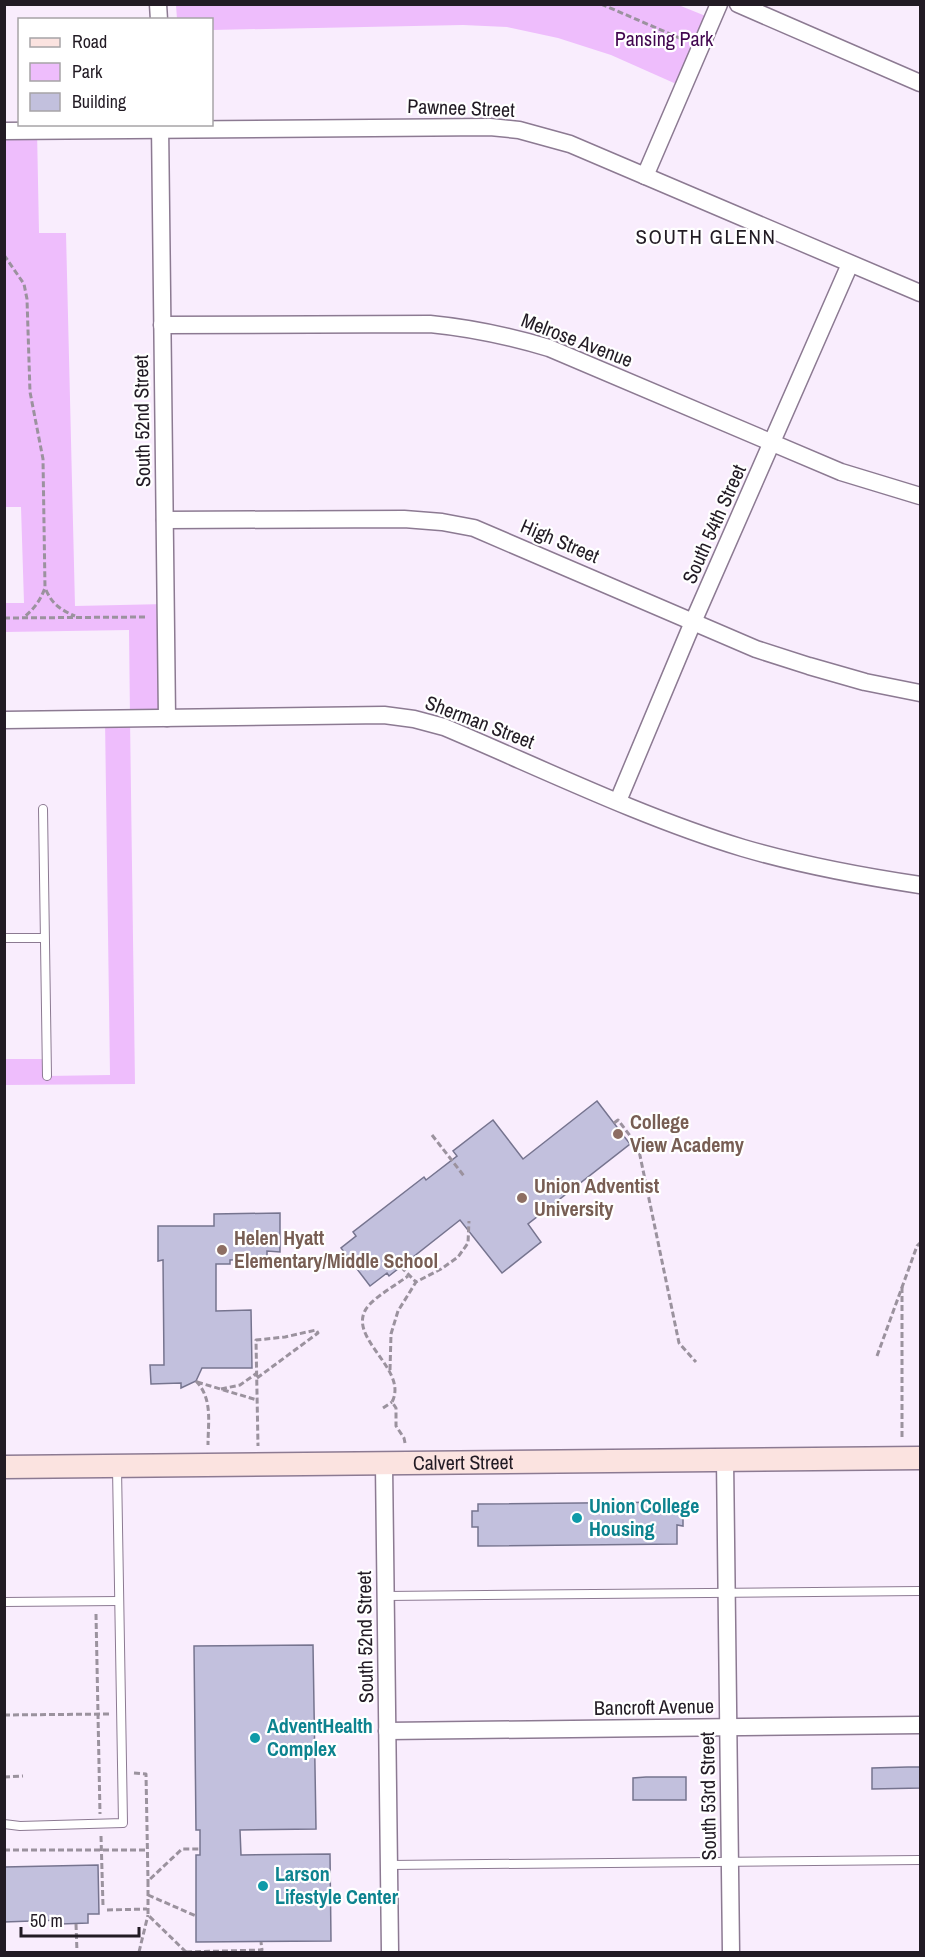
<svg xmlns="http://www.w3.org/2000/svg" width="925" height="1957" font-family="'Archivo Narrow',sans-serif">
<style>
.green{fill:#eebdfc}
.building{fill:#c2c0dd;stroke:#76748f;stroke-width:1.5}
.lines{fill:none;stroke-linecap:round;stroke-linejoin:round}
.lane-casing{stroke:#8c7a92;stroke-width:10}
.street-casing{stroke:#8c7a92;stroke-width:19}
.secondary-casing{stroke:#8c7a92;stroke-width:25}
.path{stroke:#9b929e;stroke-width:3;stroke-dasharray:6 3;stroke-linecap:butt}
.lane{stroke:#fff;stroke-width:8}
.street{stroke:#fff;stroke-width:16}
.secondary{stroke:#fbe3e0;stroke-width:22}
.education-dot{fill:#8d6e63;stroke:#fff;stroke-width:2}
.culture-dot{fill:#0f9aa8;stroke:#fff;stroke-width:2}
.labels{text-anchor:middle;stroke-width:4.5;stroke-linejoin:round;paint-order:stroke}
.park-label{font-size:20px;fill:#420750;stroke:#fff}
.street-label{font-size:20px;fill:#221b24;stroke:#fff}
.education-label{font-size:20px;font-weight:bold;fill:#785e54;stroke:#fff;text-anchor:start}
.culture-label{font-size:20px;font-weight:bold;fill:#0d838f;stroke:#fff;text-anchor:start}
.neighbourhood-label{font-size:21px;letter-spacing:1.5px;fill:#221b24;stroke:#fff}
</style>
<rect width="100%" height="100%" fill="#f9edfd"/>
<g class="green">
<path d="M676,4L713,19L683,87L611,55L558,38L507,27L463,25L212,30V20L177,19L176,5Z"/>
<path d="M37,130L39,233H66L75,606L166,604L167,718L130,719L135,1084L5,1085L4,1059H46L47,1076L110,1075L105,719L130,718L129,630L5,632V603H24L21,507H4L5,131Z"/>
</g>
<g class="building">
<path d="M597,1101L630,1144L528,1224L541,1242L502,1273L460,1220L389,1276L387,1273L370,1286L341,1248L356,1236L353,1232L424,1177L426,1180L457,1156L453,1151L493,1120L523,1159Z"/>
<path d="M280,1213V1252L267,1251V1259L230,1260V1264H216V1311L251,1310L252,1368H202L196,1381L181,1388V1383L151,1384L150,1365H164L163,1260L158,1261V1226H214V1214Z"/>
<path d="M676,1502V1509H683V1526L677,1525V1544L478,1546V1527H472V1511H478V1504Z"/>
<path d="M313,1645L316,1829L240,1830L241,1855L330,1854L331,1941L196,1942V1855H200V1830H196L194,1646Z"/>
<path d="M908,1767H921V1788L872,1789V1768Z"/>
<path d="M646,1777H686V1800H633V1778Z"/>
<path d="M98,1865L99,1914H88V1923L61,1924V1920L4,1922V1867Z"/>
</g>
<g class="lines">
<g class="lane-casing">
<g id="lane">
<path d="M43,809L47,1076"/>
<path d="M4,938H44"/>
<path d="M386,1596L920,1591"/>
<path d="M4,1602L119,1601"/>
<path d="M4,1824L20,1826L123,1823L117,1468"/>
<path d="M389,1865L920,1860"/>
</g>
</g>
<g class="street-casing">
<g id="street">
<path d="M158,4L159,20"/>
<path d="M738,4L920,83"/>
<path d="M160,124L167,718"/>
<path d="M4,131L490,127L519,130L570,144L920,293"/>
<path d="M645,176L719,4"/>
<path d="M162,325L430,324C471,328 509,336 549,348L841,472L920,496"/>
<path d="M165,520L404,519L442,522L474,528L756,649L809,666L865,682L920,693"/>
<path d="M4,720L384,715L414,719L444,727C541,768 641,817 743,848C801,865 860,876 920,885"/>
<path d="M618,801L693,622L850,264"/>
<path d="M725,1459L731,1952"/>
<path d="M384,1465L390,1952"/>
<path d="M387,1731L920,1725"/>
</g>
</g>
<g class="secondary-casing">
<g id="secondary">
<path id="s1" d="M4,1467L920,1458"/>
</g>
</g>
<g class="path">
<path d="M601,4L684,40"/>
<path d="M4,255L24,284L27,299L30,392L43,459L45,588C40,601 34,609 23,618"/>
<path d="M46,590C52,604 61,610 75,616"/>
<path d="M4,618L147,617"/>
<path d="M614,1123L618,1120L638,1146L679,1343L696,1362"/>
<path d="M432,1135L464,1176"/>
<path d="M401,1267L416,1282"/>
<path d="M902,1287V1438"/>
<path d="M877,1356L917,1246L920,1243"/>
<path d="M390,1370L391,1334L398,1311L416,1282L441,1269L458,1257L468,1243L469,1221"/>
<path d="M257,1378L318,1333L316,1330L285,1337L256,1340L258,1446"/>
<path d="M196,1381C213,1399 208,1422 208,1445"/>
<path d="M197,1382L257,1400"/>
<path d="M221,1389L240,1385L257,1373"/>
<path d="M383,1408L392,1402"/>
<path d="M405,1443L404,1438L396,1426V1408L392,1402C410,1368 340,1335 370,1304C381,1293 396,1285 408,1276"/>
<path d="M96,1614L100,1814"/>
<path d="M4,1715L111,1714"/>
<path d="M134,1773L146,1774L148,1881"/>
<path d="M4,1777L23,1776"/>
<path d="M101,1836L103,1906"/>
<path d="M4,1850H147"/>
<path d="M148,1895L196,1916"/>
<path d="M107,1910L147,1909"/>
<path d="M76,1924L77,1952"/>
<path d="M139,1952L148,1915"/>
<path d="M186,1952L148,1915V1881L182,1849H200"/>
<path d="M186,1952L262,1950L261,1942"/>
</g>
<use href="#lane" class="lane"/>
<use href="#street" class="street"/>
<use href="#secondary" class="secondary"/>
</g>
<g class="education-dot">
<circle cx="618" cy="1134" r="6"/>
<circle cx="522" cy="1198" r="6"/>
<circle cx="222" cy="1250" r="6"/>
</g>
<g class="culture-dot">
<circle cx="577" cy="1518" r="6"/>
<circle cx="255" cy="1738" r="6"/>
<circle cx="263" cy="1886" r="6"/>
</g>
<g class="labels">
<g class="park-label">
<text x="664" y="46">Pansing Park</text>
</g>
<g class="street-label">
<text transform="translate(461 108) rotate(2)" y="7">Pawnee Street</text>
<text transform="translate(577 340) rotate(21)" y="7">Melrose Avenue</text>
<text transform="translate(142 421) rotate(-91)" y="7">South 52nd Street</text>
<text transform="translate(714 524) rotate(-66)" y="7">South 54th Street</text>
<text transform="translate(560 541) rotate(23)" y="7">High Street</text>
<text transform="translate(480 722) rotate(21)" y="7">Sherman Street</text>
<text dy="7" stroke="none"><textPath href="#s1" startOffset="459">Calvert Street</textPath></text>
<text transform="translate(365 1637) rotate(-91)" y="7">South 52nd Street</text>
<text transform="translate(654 1707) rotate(-1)" y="7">Bancroft Avenue</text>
<text transform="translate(708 1796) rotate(-91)" y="7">South 53rd Street</text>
</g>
<g class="education-label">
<text x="630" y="1129">College<tspan x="630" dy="23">View Academy</tspan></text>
<text x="534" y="1193">Union Adventist<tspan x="534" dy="23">University</tspan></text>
<text x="234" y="1245">Helen Hyatt<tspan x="234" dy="23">Elementary/Middle School</tspan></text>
</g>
<g class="culture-label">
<text x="589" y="1513">Union College<tspan x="589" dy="23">Housing</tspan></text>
<text x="267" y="1733">AdventHealth<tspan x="267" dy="23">Complex</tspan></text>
<text x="275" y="1881">Larson<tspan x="275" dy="23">Lifestyle Center</tspan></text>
</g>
<g class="neighbourhood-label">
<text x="706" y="244">SOUTH GLENN</text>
</g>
</g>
<rect width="925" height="1957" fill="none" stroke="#221b24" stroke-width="12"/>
<rect x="18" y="18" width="195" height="108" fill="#ffffff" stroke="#a7a4a7" stroke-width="1.5"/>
<rect x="30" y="38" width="30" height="9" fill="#fbe3e0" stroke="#a7a4a7" stroke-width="1.5"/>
<text x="72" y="48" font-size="18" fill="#221b24">Road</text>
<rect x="30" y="63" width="30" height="18" fill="#eebdfc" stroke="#a7a4a7" stroke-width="1.5"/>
<text x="72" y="78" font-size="18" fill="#221b24">Park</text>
<rect x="30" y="93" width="30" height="18" fill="#c2c0dd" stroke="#a7a4a7" stroke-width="1.5"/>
<text x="72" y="108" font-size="18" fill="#221b24">Building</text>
<path d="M21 1927v9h118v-9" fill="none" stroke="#221b24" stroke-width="3"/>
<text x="30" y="1927" font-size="18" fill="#221b24" stroke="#ffffff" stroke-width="4.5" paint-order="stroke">50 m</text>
</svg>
